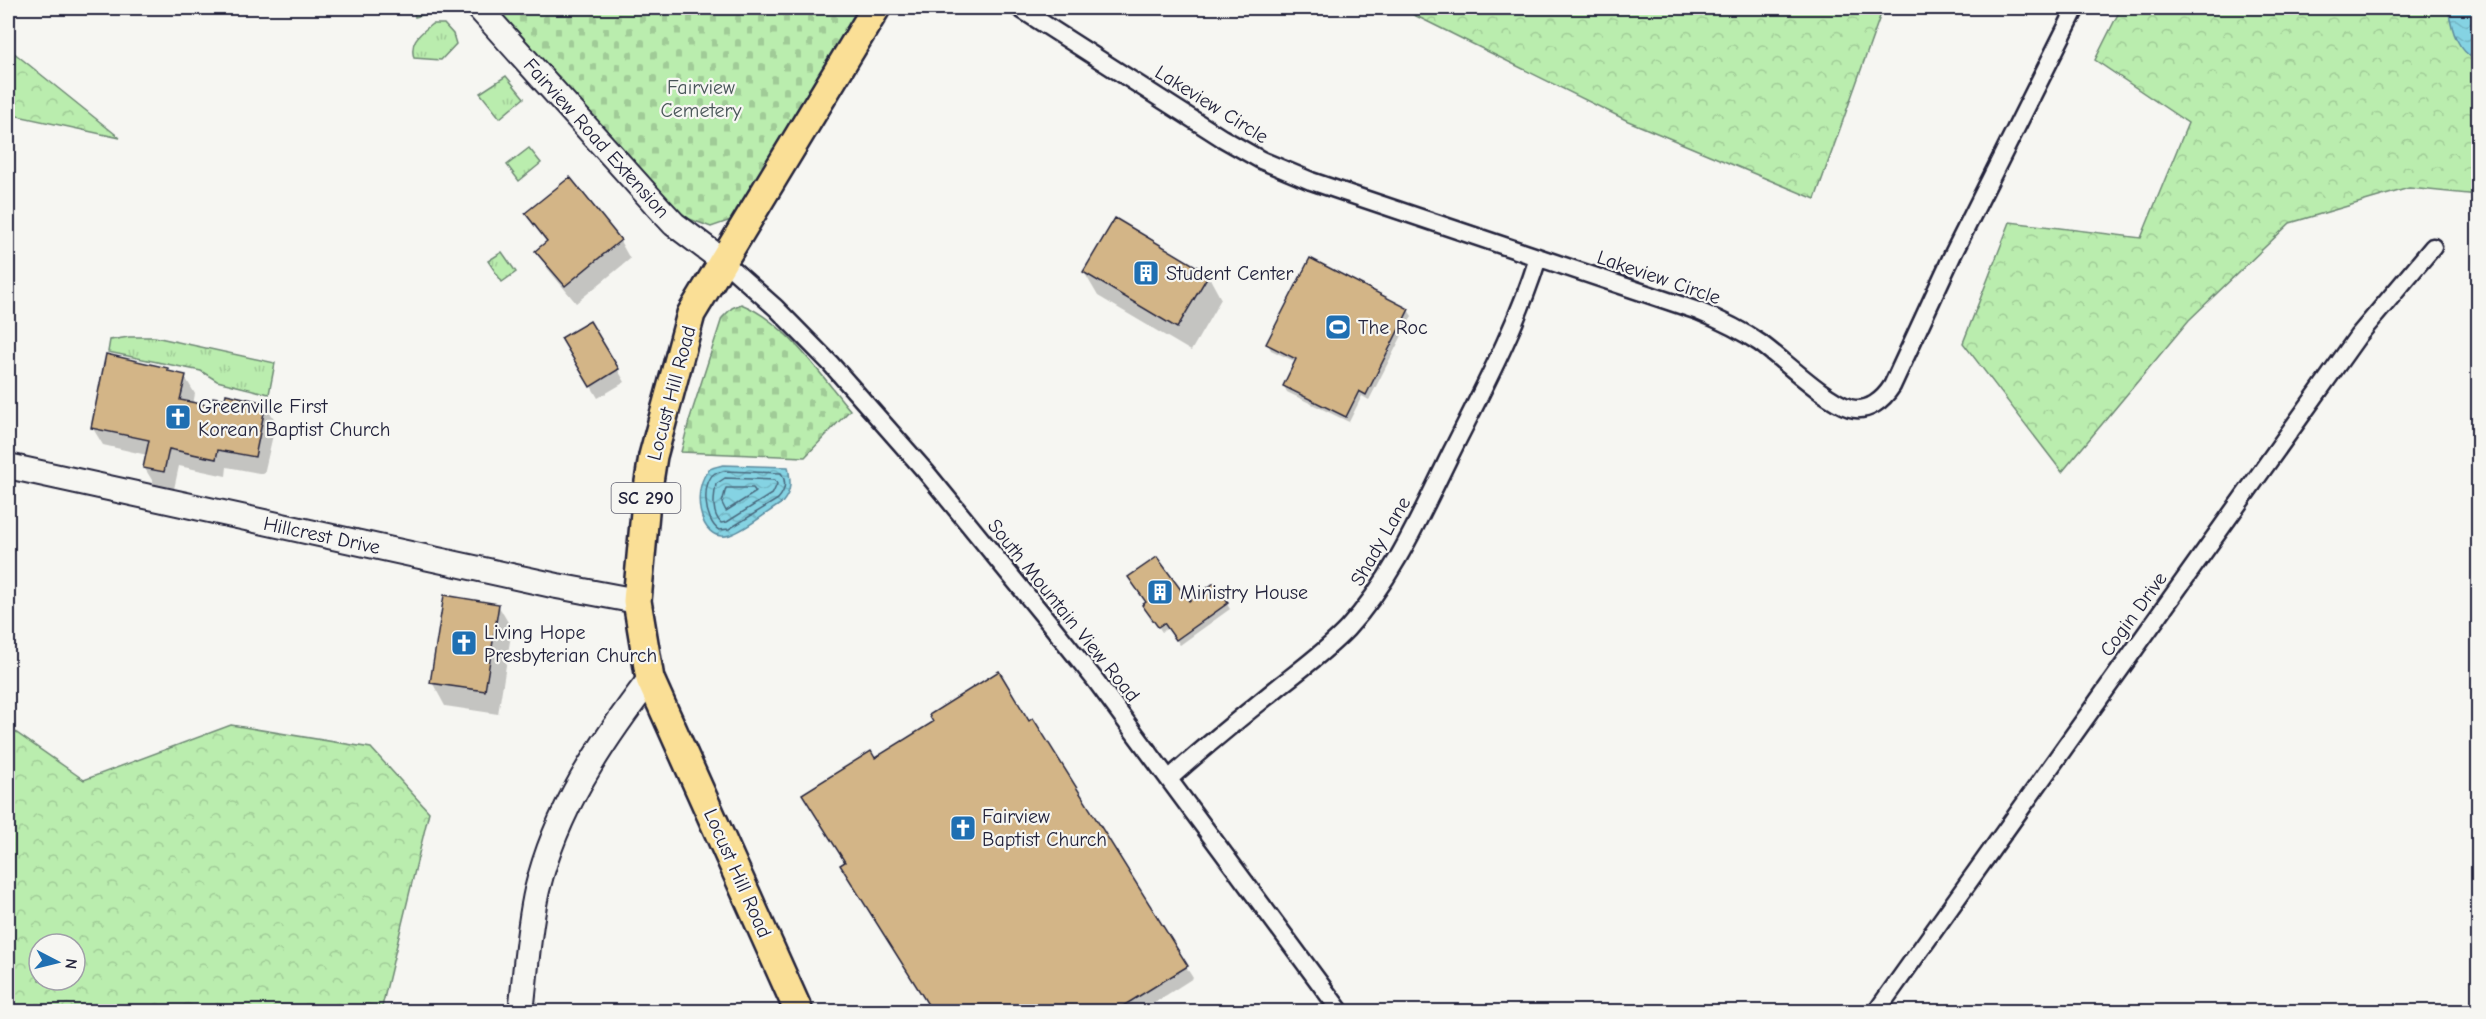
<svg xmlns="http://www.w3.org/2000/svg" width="2486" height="1019" viewBox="0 0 2486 1019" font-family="'Comic Neue',sans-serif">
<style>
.forest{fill:url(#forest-crowns);stroke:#6e8874;stroke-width:1.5;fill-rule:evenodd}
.cemetery{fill:url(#cemetery-stones);stroke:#6e8874;stroke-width:1.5}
.park{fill:url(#park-tufts);stroke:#6e8874;stroke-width:1.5}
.water{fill:url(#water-waves);stroke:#5d8ca0;stroke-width:1.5}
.shadow{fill:#0003}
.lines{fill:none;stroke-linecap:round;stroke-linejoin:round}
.shore{stroke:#4a697e;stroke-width:1.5}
.building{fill:#d3b587;stroke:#22223b;stroke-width:1.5}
.street-casing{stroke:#22223b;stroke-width:21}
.secondary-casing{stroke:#22223b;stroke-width:28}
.primary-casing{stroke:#22223b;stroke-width:32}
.street{stroke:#f6f6f2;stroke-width:16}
.secondary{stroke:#f6f6f2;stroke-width:24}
.primary{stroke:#fadf96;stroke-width:27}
.labels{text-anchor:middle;stroke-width:4.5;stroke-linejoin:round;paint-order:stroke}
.shield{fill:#f6f6f2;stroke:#626272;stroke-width:1.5}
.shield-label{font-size:18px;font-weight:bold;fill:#22223b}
.park-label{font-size:20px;fill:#485558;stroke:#f6f6f2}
.street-label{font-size:20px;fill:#22223b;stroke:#f6f6f2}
.poi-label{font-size:20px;fill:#22223b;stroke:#f6f6f2;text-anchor:start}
</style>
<defs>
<pattern id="forest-crowns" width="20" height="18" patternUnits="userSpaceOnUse" patternTransform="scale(1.5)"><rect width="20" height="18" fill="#baedae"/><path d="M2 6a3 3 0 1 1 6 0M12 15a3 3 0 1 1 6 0" fill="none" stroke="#a0cb97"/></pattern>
<pattern id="cemetery-stones" width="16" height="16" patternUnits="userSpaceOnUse" patternTransform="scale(1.5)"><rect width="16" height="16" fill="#baedae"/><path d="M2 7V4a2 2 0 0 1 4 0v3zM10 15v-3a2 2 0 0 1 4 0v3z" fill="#a0cb97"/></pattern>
<pattern id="park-tufts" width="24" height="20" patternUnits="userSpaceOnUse" patternTransform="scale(1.5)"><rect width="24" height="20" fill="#baedae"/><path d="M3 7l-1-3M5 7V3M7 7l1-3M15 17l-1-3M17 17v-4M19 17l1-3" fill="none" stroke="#a0cb97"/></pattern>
<pattern id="water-waves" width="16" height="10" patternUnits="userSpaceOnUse" patternTransform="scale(1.5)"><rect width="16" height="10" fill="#85d3e3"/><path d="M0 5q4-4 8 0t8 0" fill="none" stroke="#73b5c4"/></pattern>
</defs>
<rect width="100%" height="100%" fill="#f6f6f2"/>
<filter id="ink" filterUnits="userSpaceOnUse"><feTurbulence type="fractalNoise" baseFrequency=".0167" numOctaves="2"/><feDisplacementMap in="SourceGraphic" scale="12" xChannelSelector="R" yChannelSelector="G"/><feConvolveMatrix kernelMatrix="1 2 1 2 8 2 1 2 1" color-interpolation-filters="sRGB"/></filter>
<g filter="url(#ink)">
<!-- forest -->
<path class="forest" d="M1400,8H1883L1815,199L1628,121Z
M2121,8H2478V195L2409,188L2290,223L2189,320L2062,472L1963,343L2010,222L2141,238L2188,123L2095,60Z
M8,48L120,138L8,114Z
M231,725L371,748L429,812L381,1011H8V727L84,780ZM39,944H75V980H39Z"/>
<!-- cemetery -->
<path class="cemetery" d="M496,8H862L734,219L711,227L684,217Z
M741,304C786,322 819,373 850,410L805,457L681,452L689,421L722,318L732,308Z"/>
<!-- park -->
<path class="park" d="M413,8H441L442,10L415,17Z
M432,24H444L453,34L456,44L441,60L414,58C409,41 420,34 432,24Z
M506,76L524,98L500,118L480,93Z
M529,148L541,163L519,181L507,165Z
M502,252L516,272L502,282L488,261Z
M129,337H155L275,363L269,394L217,381L201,371L108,352L110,340Z"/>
<!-- water -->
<path class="water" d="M2448,8H2478V62C2456,49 2452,31 2448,8Z
M723,465L788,467C791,482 792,491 782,503C767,512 746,530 730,535C697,545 691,485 710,469C713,467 719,466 723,465Z"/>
<!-- shadow -->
<path class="shadow" d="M569,179L620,241L630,259L576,303L548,269L537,251L547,243L527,213Z
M1084,272L1208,275L1221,299L1191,351L1098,296Z
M1408,310L1412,316L1369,400L1362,396L1349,422L1287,392L1284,386L1296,362L1271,350L1268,344Z
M590,323L625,382L598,398L563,339Z
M167,369L169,372L185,377L195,394L193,404L213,408L265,404L276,422L264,474L227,467L226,476L179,466L174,489L155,485L144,467L147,455L103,445L92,427Z
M1188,603L1227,604L1230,609L1180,645L1168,628L1162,632L1147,610Z
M498,605L512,629L498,714L445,706L432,682Z
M875,760L1186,967L1193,978L1140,1012H933L849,877Z"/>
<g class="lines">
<!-- shore -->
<path class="shore" d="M725,471L781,473C787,482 785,491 778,499L729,529L719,530C705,522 700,483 715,473C716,473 724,471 725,471Z
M725,478L775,480L777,484L773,493L727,522L721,523C711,513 714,497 716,484Z
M726,488H753L756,492L726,511L722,503Z"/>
</g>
<!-- building -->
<path class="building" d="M570,177L621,240L565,286L535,251L547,241L525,213Z
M1115,218L1209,274L1177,328L1083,272Z
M1310,258L1409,309L1366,395L1359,391L1346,417L1283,386L1296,359L1266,344Z
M590,321L619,369L590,387L561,338Z
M106,354L168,368V371L186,375L180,400L212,406L213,397L225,399L226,394L266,403L255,457L218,450L216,459L169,449L164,472L143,468L149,440L91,428Z
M1157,557L1189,601L1214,583L1228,603L1176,640L1164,623L1158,627L1142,605L1146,602L1128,577Z
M444,595L499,604L485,691L430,683Z
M999,671L1029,721L1033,718L1188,966L1115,1011H932L840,865L845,862L802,794L871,751L875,758L933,722L929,715Z"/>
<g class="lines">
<defs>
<path id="street" d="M1019,8L1222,138L1261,160L1311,181L1698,311C1720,320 1741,330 1760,343C1784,360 1824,400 1850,408C1868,413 1883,400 1892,386L1953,254L2076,8
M722,260L776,308L830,363L926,472L1047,620L1096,681L1341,1012
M1169,779C1205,746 1243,716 1281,685C1304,667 1327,650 1347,629C1393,579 1421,514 1451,453C1483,389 1517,326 1538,258
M1876,1012L2358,336L2433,247"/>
<path id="secondary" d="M479,8L660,209L674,224L722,260
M8,466L557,586L637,601
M521,1012C526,971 528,929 537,890C556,810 601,743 650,679"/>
<path id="primary" d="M799,1012L650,679L637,601L646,501L653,456L691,314L876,8"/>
</defs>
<!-- street casing -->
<use href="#street" class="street-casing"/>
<!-- secondary casing -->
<use href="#secondary" class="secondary-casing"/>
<!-- primary casing -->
<use href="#primary" class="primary-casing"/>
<!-- street -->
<use href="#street" class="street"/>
<!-- secondary -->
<use href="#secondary" class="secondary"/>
<!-- primary -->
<use href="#primary" class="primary"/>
</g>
</g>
<!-- icons -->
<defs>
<symbol id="building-square" viewBox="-11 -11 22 22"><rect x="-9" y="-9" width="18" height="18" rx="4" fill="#1f6fb2" stroke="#f6f6f2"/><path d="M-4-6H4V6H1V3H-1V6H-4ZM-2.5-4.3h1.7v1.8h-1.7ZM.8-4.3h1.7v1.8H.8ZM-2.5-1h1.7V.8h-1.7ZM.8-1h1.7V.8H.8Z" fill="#fff"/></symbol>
<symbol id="stadium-square" viewBox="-11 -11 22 22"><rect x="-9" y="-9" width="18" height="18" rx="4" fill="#1f6fb2" stroke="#f6f6f2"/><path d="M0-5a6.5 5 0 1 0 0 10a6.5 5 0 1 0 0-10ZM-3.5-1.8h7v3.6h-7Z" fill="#fff"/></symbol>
<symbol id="church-square" viewBox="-11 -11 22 22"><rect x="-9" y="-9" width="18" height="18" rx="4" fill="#1f6fb2" stroke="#f6f6f2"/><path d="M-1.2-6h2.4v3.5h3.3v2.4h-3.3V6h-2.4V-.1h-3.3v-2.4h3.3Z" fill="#fff"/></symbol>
</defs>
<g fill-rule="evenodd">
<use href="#building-square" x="1131" y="258" width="30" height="30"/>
<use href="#stadium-square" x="1323" y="312" width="30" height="30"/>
<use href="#church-square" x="163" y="402" width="30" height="30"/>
<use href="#building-square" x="1145" y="577" width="30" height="30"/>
<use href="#church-square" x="449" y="628" width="30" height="30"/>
<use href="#church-square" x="948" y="813" width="30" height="30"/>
</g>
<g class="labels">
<!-- shield labels -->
<rect class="shield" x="611.5" y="483" width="69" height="30" rx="4.5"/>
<g class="shield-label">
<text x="646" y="504">SC 290</text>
</g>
<!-- park labels -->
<g class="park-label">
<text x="701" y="94">Fairview<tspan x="701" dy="23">Cemetery</tspan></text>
</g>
<!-- street labels -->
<g class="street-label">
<text transform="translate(1212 104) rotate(32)" y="7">Lakeview Circle</text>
<text transform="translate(597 138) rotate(48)" y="7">Fairview Road Extension</text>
<text transform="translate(1659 277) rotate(19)" y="7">Lakeview Circle</text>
<text transform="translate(671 393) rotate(-75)" y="7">Locust Hill Road</text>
<text transform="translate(322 535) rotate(12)" y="7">Hillcrest Drive</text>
<text transform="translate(1380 541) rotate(-60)" y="7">Shady Lane</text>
<text transform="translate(1064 610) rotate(51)" y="7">South Mountain View Road</text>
<text transform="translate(2133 614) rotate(-54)" y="7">Cogin Drive</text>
<text transform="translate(738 873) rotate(66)" y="7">Locust Hill Road</text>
</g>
<!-- poi labels -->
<g class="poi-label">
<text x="1166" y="280">Student Center</text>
<text x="1358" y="334">The Roc</text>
<text x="198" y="413">Greenville First<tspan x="198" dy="23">Korean Baptist Church</tspan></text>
<text x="1180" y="599">Ministry House</text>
<text x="484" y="639">Living Hope<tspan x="484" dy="23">Presbyterian Church</tspan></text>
<text x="982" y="823">Fairview<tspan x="982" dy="23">Baptist Church</tspan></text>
</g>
</g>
<!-- margin -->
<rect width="2486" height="1019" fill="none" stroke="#f6f6f2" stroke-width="30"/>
<rect x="15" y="15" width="2456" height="989" fill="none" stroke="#22223b" stroke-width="2" filter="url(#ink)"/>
<!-- north arrow -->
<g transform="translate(57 962) rotate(97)"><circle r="28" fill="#f6f6f2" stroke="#a1a1a9" stroke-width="1.5"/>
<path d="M0-4.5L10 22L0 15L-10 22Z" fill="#1f6fb2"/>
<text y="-9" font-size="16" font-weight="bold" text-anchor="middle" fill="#22223b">N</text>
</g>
</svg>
